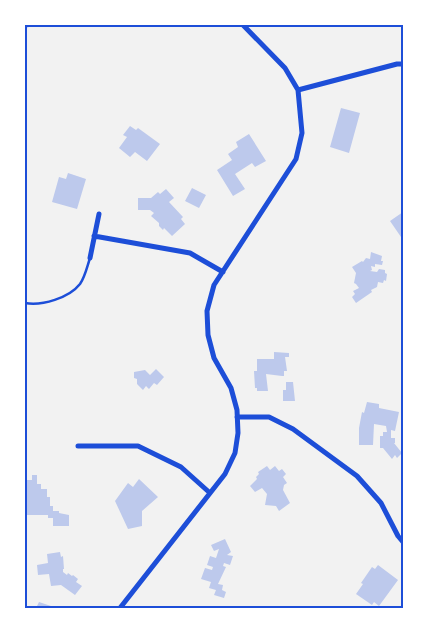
<svg xmlns="http://www.w3.org/2000/svg" width="428" height="633" viewBox="0 0 428 633" font-family="Poppins,sans-serif">
<style>
.lines{fill:none;stroke-linecap:round;stroke-linejoin:round}
.stream{stroke:#bfd3fe;stroke-width:3}
.building{fill:#bdc9ec}
.service{stroke:#1d4ed8;stroke-width:2.5}
.minor{stroke:#1d4ed8;stroke-width:5}
.neatline{fill:none;stroke:#1d4ed8;stroke-width:2}
</style>
<rect width="100%" height="100%" fill="#f2f2f2"/>
<g class="lines">
<!-- stream -->
<path class="stream" d="M25,28L29,25"/>
</g>
<!-- building -->
<path class="building" d="M341,108L360,113L349,153L330,147Z
M130,126L136,130L138,128L160,144L147,161L135,152L130,157L119,148L127,137L123,135Z
M249,134L266,161L255,167L252,163L235,174L245,189L233,196L217,170L232,160L228,154L238,147L236,142Z
M68,173L86,179L77,209L52,202L59,177L66,179Z
M192,188L206,195L199,208L185,201Z
M166,189L174,198L169,202L183,217L181,219L185,224L172,236L164,228L163,230L159,226V223L151,216L154,213L150,210H138V198H151L158,192L160,194Z
M403,212V235L401,237L390,221Z
M371,252L382,256L381,261H383L382,265L375,264V267L371,266L372,270L370,271L377,272L379,269L385,270V273L387,274L386,281L384,280L383,283L378,282L377,287L371,290L372,292L356,303L352,297L355,294L353,291L359,288L356,284L354,283L356,273L352,267L362,261L363,262L366,258L370,259Z
M274,352L289,353V357H285L287,371H284V376H282L266,374L268,391H257V388H255L254,371H257V359H274Z
M156,369L164,377L157,385L154,383L149,389L146,386L143,390L137,384V379L134,378V372L145,370L150,375Z
M286,382H293L295,401H283V390H286Z
M367,402L379,404V408L399,412L395,431L391,430V438H395V443H394L402,453L397,458L395,455L392,459L383,448H380V436H383V432H387L386,426L374,424L373,445H359V428L362,412L364,413Z
M267,466L270,470L275,466L279,471L282,469L286,474L283,477L287,483L284,485L283,490L290,503L279,511L276,506L265,505L267,494L262,488L255,492L250,486L257,479L256,477L259,474L258,472Z
M32,475H37V484H41V489H47V497H50V506H53V511H59V513L69,515V526H53V518H48V515H25V484L26,480H32Z
M139,479L158,497L142,511V526L128,529L115,501L128,483L133,487Z
M225,539L231,552L227,555L233,556L230,565L224,563L223,566L226,567L218,584L223,585L222,590L226,592L224,598L214,595L216,590L209,588L211,582L201,579L205,568L212,570L213,567L207,565L210,556L216,558L219,549L214,551L211,545Z
M60,552L61,557L63,556L64,569H63V572L67,575L68,573L72,576L73,575L78,579L76,582L82,586L75,595L61,585L51,586L49,574L38,575L37,565L48,563L47,554Z
M378,565L398,580L379,606L374,602L372,605L356,594L363,584L361,583L372,567L375,569Z
M39,602L51,606L50,608H36Z"/>
<g class="lines">
<!-- service -->
<path class="service" d="M25,303C42,306 69,298 80,284C85,277 87,267 90,258"/>
<!-- minor -->
<path class="minor" d="M298,90L397,64H403
M94,236L190,253L223,272
M90,258L99,214
M237,417H269L293,429L357,476L381,503L398,536L403,542
M78,446H138L181,467L210,493
M120,608L225,474L235,453L238,433L237,410L231,388L214,358L208,335L207,311L214,285L296,159L302,133L298,90L285,68L243,25"/>
</g>
<!-- border -->
<rect width="428" height="633" fill="none" stroke="#ffffff" stroke-width="52"/>
<rect x="26" y="26" width="376" height="581" class="neatline"/>
</svg>
